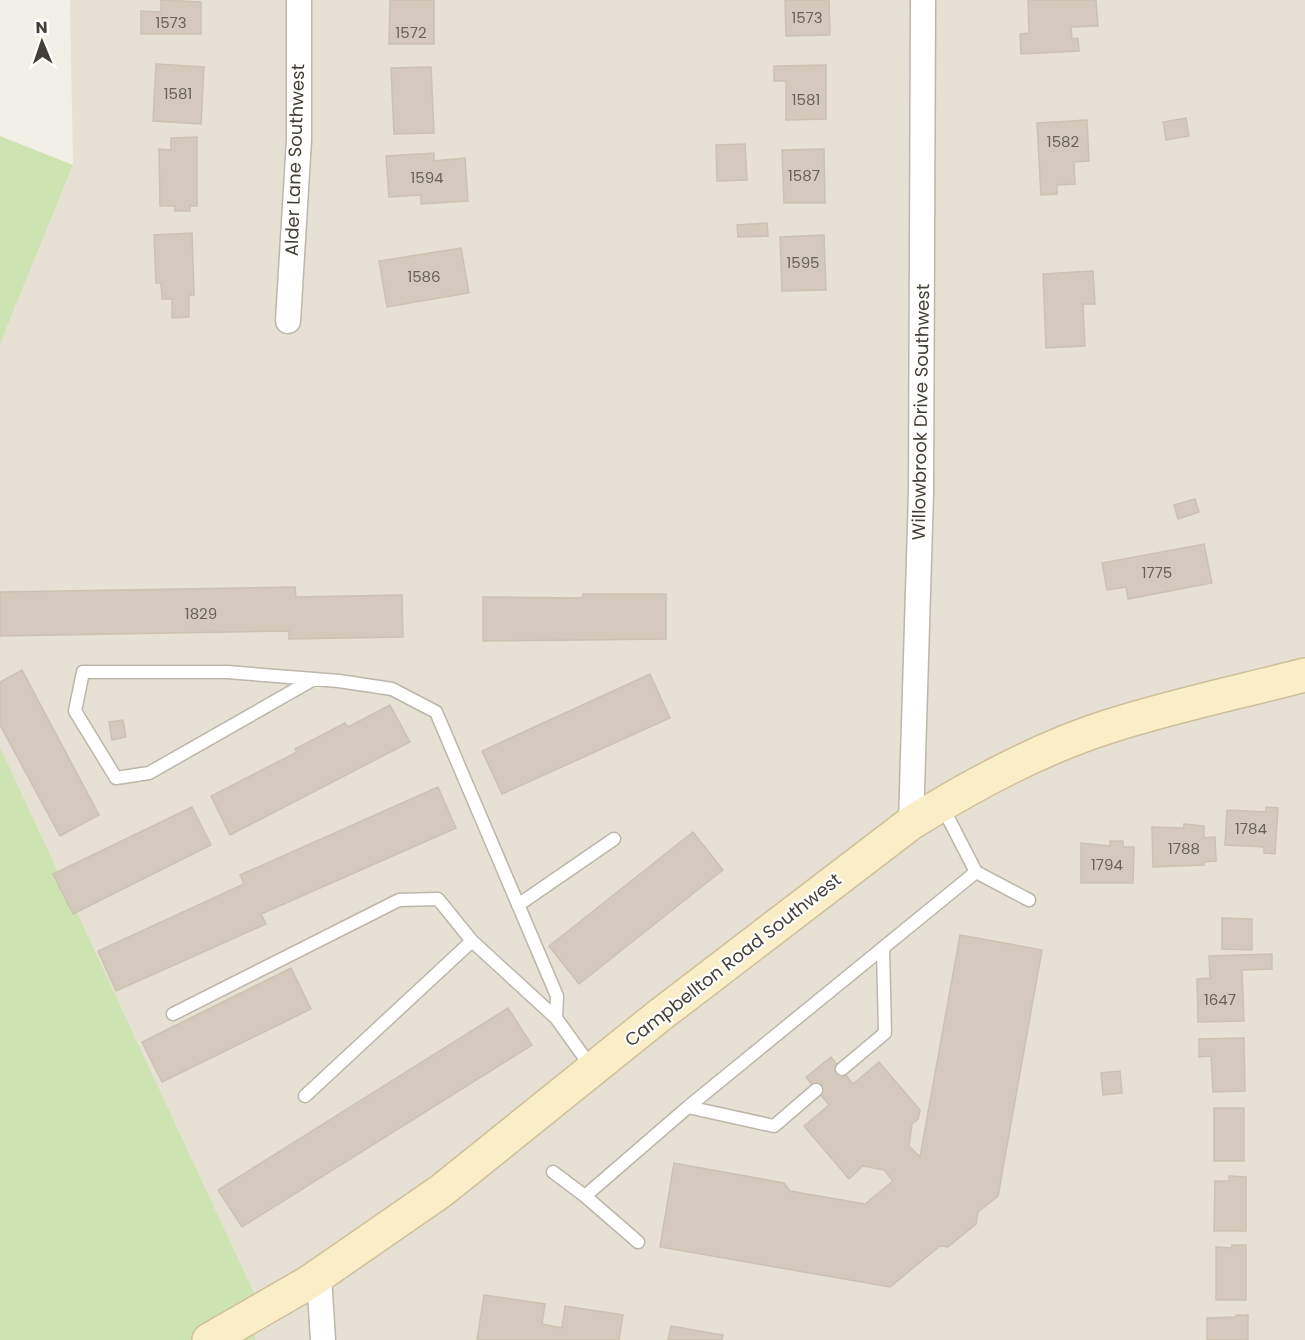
<svg xmlns="http://www.w3.org/2000/svg" width="1305" height="1340" viewBox="0 0 1305 1340" font-family="Poppins,sans-serif">
<style>
.residential{fill:#e6e0d5}
.green{fill:#cee3b2}
.building{fill:#d3cabd;stroke:#cdc2b1;stroke-width:1.5}
.lines{fill:none;stroke-linecap:round;stroke-linejoin:round}
.lane-casing{stroke:#bdb6aa;stroke-width:15}
.street-casing{stroke:#bdb6aa;stroke-width:27}
.secondary-casing{stroke:#cfc099;stroke-width:36}
.lane{stroke:#fff;stroke-width:12}
.street{stroke:#fff;stroke-width:24}
.secondary{stroke:#faeec8;stroke-width:33}
.labels{text-anchor:middle;stroke-width:4.5;stroke-linejoin:round;paint-order:stroke}
.number-label{font-size:15px;fill:#686258}
.street-label{font-size:18px;fill:#443f36;stroke:#fff}
</style>
<rect width="100%" height="100%" fill="#f2efe7"/>
<!-- residential -->
<path class="residential" d="M70,0H1305V1340H255L257,1299L0,747V344L73,165Z"/>
<!-- green -->
<path class="green" d="M0,136L73,165L0,344Z
M0,747L257,1299L255,1340H0Z"/>
<!-- building -->
<path class="building" d="M161,0L201,2V34H141V11L161,12Z
M390,0H434V44H389Z
M785,0H829L830,35L786,36Z
M1028,0H1096L1098,26L1071,27L1072,39L1078,38L1079,51L1021,54L1020,34L1029,33Z
M156,64L204,67L201,124L153,121Z
M826,65V119L786,120V81H774V66Z
M431,67L434,133L394,134L391,68Z
M1186,118L1189,136L1166,140L1163,122Z
M1087,120L1089,161L1074,162L1075,184L1057,185V194L1041,195L1037,123Z
M197,137V206H190V211H175V206H160L159,149L171,150V138Z
M745,144L747,180L717,181L716,145Z
M824,149L825,203H784L782,150Z
M434,153V161L465,158L468,201L421,204V195L389,197L386,156Z
M767,223L768,236L738,237L737,225Z
M192,233L194,295H189V317L172,318V299H162L161,283H156L154,235Z
M824,235L826,290L782,291L780,237Z
M461,248L469,293L387,307L379,261Z
M1093,271L1095,304H1083L1085,346L1046,348L1043,274Z
M1195,499L1199,512L1178,519L1174,505Z
M1204,544L1212,583L1128,599L1126,587L1107,590L1102,563Z
M295,587L296,597L402,595L403,637L289,639V631L0,636V592Z
M583,594H666V639L483,641V597L582,598Z
M22,670L99,815L60,836L0,725V682Z
M650,674L670,718L502,794L482,751Z
M390,705L410,742L230,835L211,796L297,752L295,749L345,723L348,727Z
M123,720L126,737L112,740L109,722Z
M438,787L456,828L261,914L266,924L116,991L98,951L244,884L240,875Z
M192,807L211,845L73,914L53,874Z
M1266,807L1278,808L1275,854L1264,853V847L1225,845L1227,810L1266,812Z
M1184,824L1204,826V838L1215,837L1216,861L1204,862V865L1153,867L1152,827L1184,828Z
M693,832L723,870L579,984L549,946Z
M1110,841H1123V847H1134L1133,883H1081V843L1110,846Z
M1222,918L1252,919V950L1222,949Z
M960,935L1042,950L998,1196L978,1212L976,1224L948,1247L940,1246L890,1287L660,1247L674,1163L784,1183L790,1191L865,1204L893,1181L884,1170L863,1166L849,1179L804,1126L829,1105L806,1077L831,1057L853,1084L879,1062L920,1110L918,1119L912,1124L909,1146L920,1157Z
M1272,954V969L1242,970L1244,1021L1198,1022L1197,979L1210,978L1209,956Z
M291,968L311,1009L162,1082L142,1042Z
M508,1008L532,1045L242,1227L218,1190Z
M1244,1038L1245,1091L1213,1092L1211,1056L1199,1057V1039Z
M1120,1071L1122,1093L1103,1095L1101,1073Z
M1214,1108H1244V1161H1214Z
M1229,1176L1246,1177V1231H1214L1215,1181H1229Z
M1232,1245H1246V1300H1216V1247L1232,1248Z
M484,1295L545,1304L542,1324L562,1328L565,1306L623,1315L619,1340H477Z
M1236,1315H1248V1340H1207V1318L1236,1317Z
M671,1326L723,1335L722,1340H668Z"/>
<g class="lines">
<defs>
<path id="lane" d="M314,679L149,773L116,778L75,711L83,672H227L339,681L392,689L436,712L557,996L556,1018
M976,872L1029,900
M518,905L614,839
M173,1014L399,900L438,899L472,941L556,1018L592,1068
M842,1069L885,1033L883,949
M305,1096L472,941
M688,1107L774,1126L816,1090
M553,1172L585,1196
M638,1242L585,1196L688,1107L976,872L942,806"/>
<path id="street" d="M288,321L299,140V0
M911,823L921,493L923,0
M319,1276L323,1340"/>
<path id="secondary" d="M209,1340L308,1283L441,1191L660,1015L911,823C972,785 1038,749 1107,727C1171,706 1239,692 1305,675"/>
</defs>
<!-- lane casing -->
<use href="#lane" class="lane-casing"/>
<!-- street casing -->
<use href="#street" class="street-casing"/>
<!-- secondary casing -->
<use href="#secondary" class="secondary-casing"/>
<!-- lane -->
<use href="#lane" class="lane"/>
<!-- street -->
<use href="#street" class="street"/>
<!-- secondary -->
<use href="#secondary" class="secondary"/>
</g>
<g class="labels">
<!-- number labels -->
<g class="number-label">
<text x="807" y="23">1573</text>
<text x="171" y="28">1573</text>
<text x="411" y="38">1572</text>
<text x="178" y="99">1581</text>
<text x="806" y="105">1581</text>
<text x="1063" y="147">1582</text>
<text x="804" y="181">1587</text>
<text x="427" y="183">1594</text>
<text x="803" y="268">1595</text>
<text x="424" y="282">1586</text>
<text x="1157" y="578">1775</text>
<text x="201" y="619">1829</text>
<text x="1251" y="834">1784</text>
<text x="1184" y="854">1788</text>
<text x="1107" y="870">1794</text>
<text x="1220" y="1005">1647</text>
</g>
<!-- street labels -->
<g class="street-label">
<text transform="translate(295 160) rotate(-88)" y="6">Alder Lane Southwest</text>
<text transform="translate(921 412) rotate(-89)" y="6">Willowbrook Drive Southwest</text>
<text transform="translate(733 960) rotate(-38)" y="6">Campbellton Road Southwest</text>
</g>
</g>
<!-- north arrow -->
<g transform="translate(42 42) rotate(358)" stroke="#ffffff" stroke-width="4.5" paint-order="stroke">
<path d="M0-4.5L10 22L0 15L-10 22Z" fill="#443f36"/>
<text y="-9" font-size="16" font-weight="bold" text-anchor="middle" fill="#443f36">N</text>
</g>
</svg>
